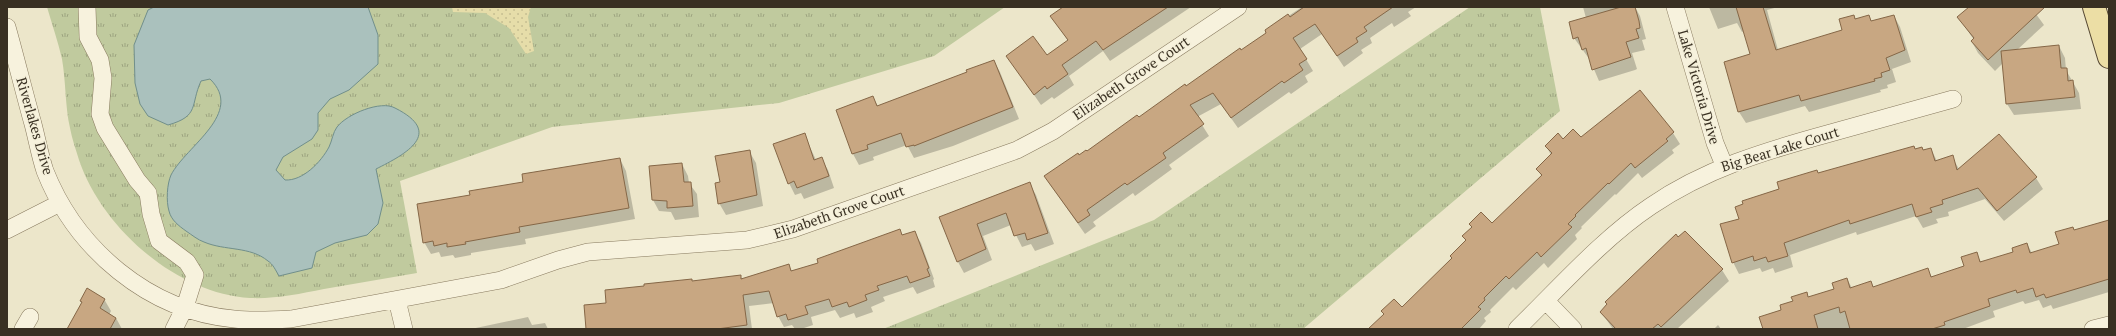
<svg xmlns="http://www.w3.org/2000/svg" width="2116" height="336" viewBox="0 0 2116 336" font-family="'PT Serif',serif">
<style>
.grass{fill:url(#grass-tufts)}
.sand{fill:url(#sand-dots)}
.water{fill:#aac1bd;stroke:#718f8b}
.shadow{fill:#0003}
.building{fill:#c8a782;stroke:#856747}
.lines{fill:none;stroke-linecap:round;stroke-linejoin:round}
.minor-casing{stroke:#887a5f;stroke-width:18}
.major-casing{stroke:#564733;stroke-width:24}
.minor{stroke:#f7f2dd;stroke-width:17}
.major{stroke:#ecdea5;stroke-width:22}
.labels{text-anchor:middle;stroke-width:3;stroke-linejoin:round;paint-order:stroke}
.street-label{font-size:14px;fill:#393022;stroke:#f4efd9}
</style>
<defs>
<pattern id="grass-tufts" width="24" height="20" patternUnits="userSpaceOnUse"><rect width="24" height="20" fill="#c0ca9e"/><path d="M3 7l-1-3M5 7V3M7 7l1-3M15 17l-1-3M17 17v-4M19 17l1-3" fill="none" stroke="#9da480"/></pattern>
<pattern id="sand-dots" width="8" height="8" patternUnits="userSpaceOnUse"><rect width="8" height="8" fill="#e6dda9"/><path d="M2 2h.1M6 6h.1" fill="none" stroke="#c6be91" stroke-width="1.8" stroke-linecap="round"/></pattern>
</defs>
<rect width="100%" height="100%" fill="#ece6ca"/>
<!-- grass -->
<path class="grass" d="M47,7H1005L934,56L779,103L552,127L400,181L417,273C386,278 355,284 324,289C299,294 275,299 250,298C177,294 102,228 79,160C76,150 72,139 70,128C65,106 66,82 62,59C58,42 52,24 47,7Z
M1470,7H1540L1560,111L1303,329H883L1154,220Z"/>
<!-- sand -->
<path class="sand" d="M452,7H531L528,17L534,51L526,54L509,28L485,13L453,12Z"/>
<!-- water -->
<path class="water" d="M154,7H368L378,35V64L349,90L330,99L318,113V130L312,139L283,157L276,170L285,180C303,181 321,162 329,147C332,141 333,132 337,127C347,114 381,100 395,108C445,133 406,154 376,169L383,203L378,224L367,235L335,243L316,252L312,268L279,276C276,271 273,264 268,261C250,246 225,251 204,242C198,240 192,235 186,231C179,226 171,220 169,211C166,201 167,184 171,175C186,146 245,113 210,79L201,81C190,105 200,116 168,125L148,116L140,104L135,83L134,45L148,10Z"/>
<!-- shadow -->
<path class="shadow" d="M1065,7H1191L1110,61L1103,51L1069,76L1074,85L1054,99L1052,97L1041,105L1007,56L1047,57L1068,41L1052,16Z
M1302,7H1416L1408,12L1411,16L1394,27L1392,23L1370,38L1372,43L1361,50L1363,53L1344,67L1322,34L1300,49L1313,71L1305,76L1308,82L1291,94L1289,92L1238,128L1221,104L1197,117L1209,136L1169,165L1172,169L1135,196L1133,193L1093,222L1096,226L1085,234L1045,177L1087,153L1241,51L1268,33L1266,31Z
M1583,7H1635L1640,16L1646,39L1642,40L1645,50L1632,53L1637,69L1635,70L1599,81L1590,60L1574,38L1586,18Z
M1709,7H1778L1767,10L1778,50L1843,31L1854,16L1856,20L1869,16L1872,22L1894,16L1900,27L1911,62L1892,69L1896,82L1887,85L1888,88L1880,90L1881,92L1809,112L1805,106L1746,123L1739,112L1725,63L1752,55L1744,31L1742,32L1737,23L1718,29Z
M1970,7H2031L2044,25L2017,50L2059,46L2065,58L2066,70L2079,93L2081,109L2014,115L2007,104L2003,63L1995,71L1978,53L1972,42L1974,40L1959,18Z
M994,61L1000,72L1019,119L953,146L914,158L907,145L873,157L874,160L859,165L853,154L837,111L873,98L878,106L968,73Z
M1640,91L1673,133L1680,144L1672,150L1674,153L1642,178L1638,173L1616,195L1615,194L1581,227L1582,228L1575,235L1577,239L1548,268L1544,263L1516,290L1513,287L1490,310L1491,312L1484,318L1486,321L1479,329H1376L1402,308L1453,259L1466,241L1464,236L1472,228L1470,224L1492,225L1542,177L1537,169L1551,155L1546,146L1563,141L1581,138Z
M804,134L816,160L821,158L828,170L834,188L804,199L801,193L795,195L789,183Z
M1999,136L2036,178L2043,189L2004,221L1985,199L1948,212L1949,216L1936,219L1938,223L1923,228L1916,216L1857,235L1856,232L1790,255L1793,267L1775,273L1773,268L1762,272L1760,268L1739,274L1733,262L1740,219L1780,190L1818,174L1915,150L1923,151L1931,149L1937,161L1952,157L1959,169Z
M749,151L756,163L763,206L726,215L719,203L721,183Z
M620,159L626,171L635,219L525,239L526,244L471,253V255L455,258L453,255L441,257L439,252L431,254L424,242L471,196Z
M682,164L688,176L689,183L697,194L699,217L675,220L671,212L659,211L653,200Z
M1029,183L1036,195L1054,244L1035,251L1031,244L1022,247L1011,225L983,236L992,260L964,273L958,262L941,218Z
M2109,225V292L2053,309L2051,305L2043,308L2039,300L2025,304L2023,301L1993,311L1995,317L1963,329H1764L1783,311L1806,293L1808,297L1835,289L1847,279L1852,288L1871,282L1874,288L1927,269L1932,277L1965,267L1976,253L1981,262L2014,252L2027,244L2032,253L2060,244L2074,231Z
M899,230L903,236L914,232L921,243L934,279L933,280L935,287L917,294L913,287L883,297L885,301L871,307L873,312L856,318L854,313L840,318L835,310L811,317L813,325L801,329H795L792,325L784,327L778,316L774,303L749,306L752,329H587L607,303L692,282L740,276L743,280L789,266L792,271L820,264Z
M1722,270L1729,281L1677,329H1613L1601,312Z
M104,299L111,311L109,315L116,318L122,329H70L82,304L81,301Z
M528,317L532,325L545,323L548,329H471Z
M1718,325L1721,329H1714Z"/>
<!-- building -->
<path class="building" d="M1063,7H1168L1103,50L1096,41L1062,65L1068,74L1047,89L1045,86L1034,95L1006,56L1033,36L1047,55L1068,40L1050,16Z
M1304,7H1393L1364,27L1367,31L1356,38L1358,42L1337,56L1315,24L1293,38L1307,59L1299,64L1303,70L1284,83L1282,81L1231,118L1213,93L1190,105L1204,124L1163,153L1166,158L1127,185L1125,183L1087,210L1090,215L1078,223L1044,176L1078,153L1079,155L1086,150L1087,151L1137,115L1139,117L1185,84L1186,86L1240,48L1241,50L1266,33L1265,30L1288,14L1290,17Z
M1621,7H1635L1639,21L1640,28L1636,29L1639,38L1626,42L1631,57L1592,70L1586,48L1582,50L1578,37L1573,39L1569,22Z
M1736,7H1763L1776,50L1842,30L1839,19L1854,15L1855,19L1869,15L1871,21L1894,15L1905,50L1886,58L1890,70L1881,73L1882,77L1874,79L1875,81L1801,101L1799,95L1738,112L1724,62L1750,54Z
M1969,7H2045L1988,60L1971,41L1974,38L1957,17Z
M2059,45L2061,68H2067L2068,81L2073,80L2075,97L2006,104L2001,51Z
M994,60L1013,107L914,146V145L906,147L901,133L867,145L868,149L852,154L836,110L873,96L877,106L967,72L966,70Z
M1640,90L1674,132L1666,139L1668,141L1635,168L1631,163L1609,184L1608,183L1575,215L1576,216L1568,224L1572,227L1541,257L1537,252L1509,279L1506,276L1484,298L1485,300L1478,307L1481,309L1461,329H1368L1384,314L1381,311L1394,299L1402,307L1452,258L1450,256L1466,240L1462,236L1472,227L1469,224L1481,212L1492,223L1542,175L1536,169L1552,153L1545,146L1558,133L1563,139L1573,129L1581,137Z
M805,133L814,160L822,157L829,176L797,188L794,181L788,184L773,144Z
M1999,134L2037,177L1997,211L1978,188L1942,200L1943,204L1930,208L1932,212L1916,217L1912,204L1850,224L1849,220L1784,243L1788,256L1768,262L1766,257L1754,261L1753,256L1732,263L1720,224L1739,219L1735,207L1743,204L1742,201L1779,189L1777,182L1817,170L1818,173L1914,146L1915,149L1922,147L1923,150L1931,148L1935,161L1953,155L1957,170Z
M750,150L757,195L718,204L715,183L720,182L715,156Z
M620,158L629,208L519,227L520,232L465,242L466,244L447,247V243L434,246L433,241L423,243L417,204L470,195L469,191L523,182L522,174Z
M682,163L684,182H691L693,206L667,208V201L652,200L649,166Z
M1030,182L1048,233L1027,240L1025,233L1014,236L1006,213L977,224L986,249L957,262L939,217Z
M2109,220V279L2046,298L2044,294L2036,297L2033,288L2017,293L2016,290L1988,299L1990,306L1944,322L1945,325L1932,329H1850L1845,311L1840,313L1839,307L1814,315L1818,329H1763L1759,317L1781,310L1780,305L1793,301L1791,297L1807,292L1808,297L1834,289L1832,283L1847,278L1850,288L1871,281L1873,287L1928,268L1931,277L1964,266L1961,257L1977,252L1980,262L2013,252L2012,248L2027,243L2030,253L2059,244L2055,232L2073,227L2074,230Z
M900,229L902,235L915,231L929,268L927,269L930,276L910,283L907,276L877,286L879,290L865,295L867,300L849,307L847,302L832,307L829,299L805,306L808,314L788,320L786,314L777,317L769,291L743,295L747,325L717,329H586L584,305L606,303L605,290L644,286V284L692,279V281L741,275V279L789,264L791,271L818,263L817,259Z
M1685,231L1723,269L1661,327L1658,324L1652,329H1616L1600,312L1607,304L1605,302L1676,234L1678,237Z
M87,288L105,299L100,308L116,318L110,329H67L82,302L80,301Z"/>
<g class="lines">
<defs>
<path id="minor" d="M87,7L88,37L100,60L103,78L100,114L105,128L137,180L148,193L151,214L159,241L187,262L195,275L185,307L174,329
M1675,7L1715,143L1724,165
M7,27C16,59 24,92 33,124C37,139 40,156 45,171C76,249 148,311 234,319C253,321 272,320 291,319L501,280L558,260L588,252L747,240L793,229L1017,150L1053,131L1238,7
M7,230L60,203
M397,300L404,329
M1546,301L1573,329
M23,329L30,317
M1517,329C1559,288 1603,238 1651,206C1705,169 1765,151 1827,134C1869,122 1911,111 1953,99
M2093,329L2109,325"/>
<path id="major" d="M2094,7L2109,57"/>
</defs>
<!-- minor casing -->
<use href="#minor" class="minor-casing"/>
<!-- major casing -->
<use href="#major" class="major-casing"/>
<!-- minor -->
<use href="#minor" class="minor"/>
<!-- major -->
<use href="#major" class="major"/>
</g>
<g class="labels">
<!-- street labels -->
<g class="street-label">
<text transform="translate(1131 78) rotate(-34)" y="5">Elizabeth Grove Court</text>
<text transform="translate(1699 87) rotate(74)" y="5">Lake Victoria Drive</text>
<text transform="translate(35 126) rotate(74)" y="5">Riverlakes Drive</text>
<text transform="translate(1780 149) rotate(-17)" y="5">Big Bear Lake Court</text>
<text transform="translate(839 212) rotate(-19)" y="5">Elizabeth Grove Court</text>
</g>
</g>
<!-- border -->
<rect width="2116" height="336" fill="none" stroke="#393022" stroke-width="16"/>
</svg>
